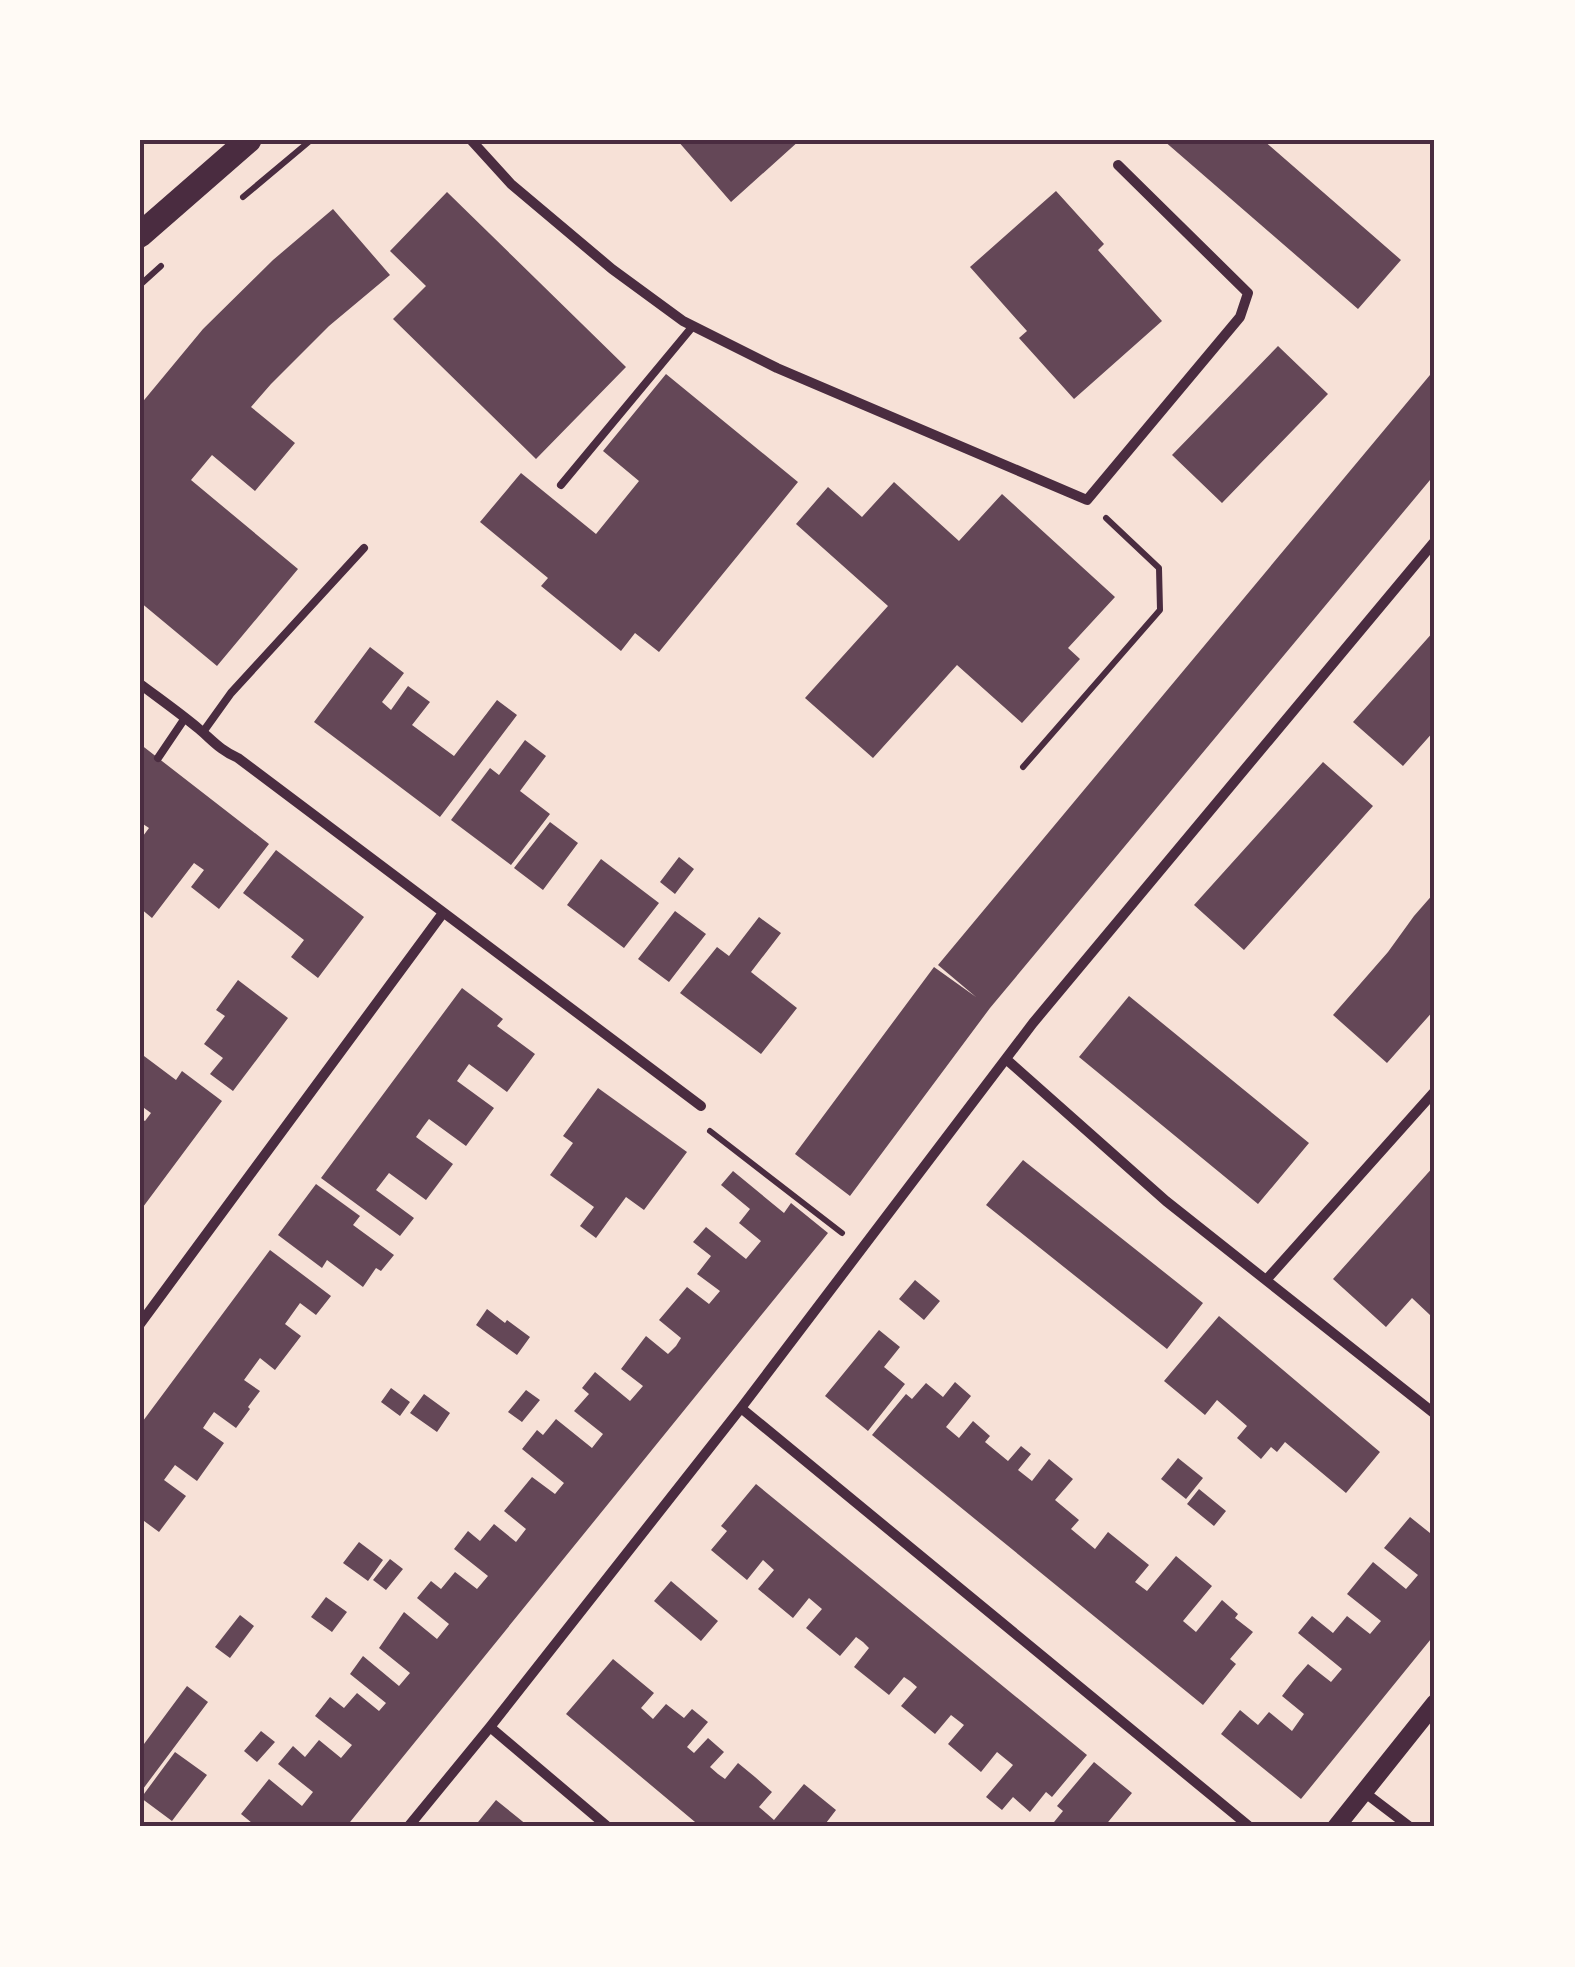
<svg xmlns="http://www.w3.org/2000/svg" width="1575" height="1967" viewBox="0 0 1575 1967" font-family="'PT Sans Narrow',sans-serif">
<style>
.building{fill:#644757}
.lines{fill:none;stroke-linecap:round;stroke-linejoin:round}
.path{stroke:#4a2c40;stroke-width:6}
.service{stroke:#4a2c40;stroke-width:8}
.minor{stroke:#4a2c40;stroke-width:10}
.tertiary{stroke:#4a2c40;stroke-width:18}
.primary{stroke:#4a2c40;stroke-width:25}
.neatline{fill:none;stroke:#4a2c40;stroke-width:4}
</style>
<rect width="100%" height="100%" fill="#f7e1d7"/>
<!-- building -->
<path class="building" d="M677,140H800L731,202Z
M1163,140H1263L1401,260L1358,309Z
M1056,191L1104,244L1098,250L1162,321L1074,399L1019,338L1027,331L970,267Z
M447,192L626,367L536,459L393,319L426,286L390,251Z
M333,209L390,275L329,326L271,384L251,407L295,443L255,491L212,455L191,480L298,569L217,666L140,602V405L203,329L273,260Z
M1278,346L1328,394L1222,503L1172,455Z
M1435,369V474L990,1008L850,1196L795,1154L934,967L976,997L938,965Z
M666,374L798,482L659,652L635,633L621,651L541,586L548,578L480,522L521,473L596,534L639,481L603,451Z
M894,482L959,541L1002,494L1115,597L1068,648L1080,659L1022,723L957,665L873,758L805,698L888,606L796,524L828,487L862,517Z
M1435,630V730L1403,766L1353,722Z
M370,647L404,673L382,702L391,710L408,686L430,702L412,725L454,756L497,700L517,715L440,817L314,722Z
M525,740L546,756L520,791L550,814L511,865L451,820L490,768L499,775Z
M140,744L269,844L219,909L191,887L204,870L194,863L152,918L140,908V840L149,828L140,822Z
M1323,762L1373,806L1244,950L1194,905Z
M550,822L578,843L543,890L514,868Z
M276,850L364,917L318,978L291,957L304,940L243,893Z
M679,857L694,869L675,894L660,882Z
M601,859L659,903L624,948L567,905Z
M1435,892V1009L1387,1063L1333,1015L1388,952L1414,916Z
M675,911L706,934L669,982L638,959Z
M759,917L781,933L751,972L797,1008L761,1054L680,993L717,947L729,956Z
M238,980L288,1018L233,1091L210,1074L223,1058L204,1044L225,1016L216,1010Z
M462,988L503,1019L497,1026L535,1054L507,1092L469,1064L457,1081L494,1108L466,1146L429,1119L423,1127L416,1137L453,1164L426,1200L389,1173L376,1190L414,1218L400,1236L321,1178Z
M1129,996L1309,1143L1258,1204L1079,1057Z
M144,1056L176,1080L182,1071L222,1101L140,1211V1118L145,1121L151,1113L140,1105V1062Z
M598,1088L687,1152L644,1210L626,1197L596,1238L580,1226L594,1207L550,1175L573,1143L563,1136Z
M1023,1160L1203,1303L1167,1349L986,1205Z
M1435,1165V1310L1430,1315L1412,1298L1386,1327L1333,1279Z
M733,1171L784,1213L791,1203L828,1233L346,1827H257L241,1814L269,1779L302,1806L313,1792L278,1764L293,1746L305,1757L319,1740L341,1758L352,1745L315,1716L330,1697L344,1708L357,1693L379,1711L386,1703L350,1674L363,1656L399,1686L410,1673L379,1648L404,1612L437,1639L449,1624L417,1598L431,1581L441,1589L455,1572L477,1589L488,1576L454,1549L468,1531L480,1541L494,1524L516,1542L526,1529L504,1511L532,1477L555,1494L564,1483L522,1449L537,1430L543,1435L556,1419L592,1448L603,1434L574,1411L589,1394L582,1388L595,1372L630,1401L643,1386L621,1369L646,1336L668,1354L676,1346L681,1338L659,1320L687,1287L709,1304L720,1291L697,1274L711,1256L693,1242L706,1227L746,1259L761,1241L739,1223L750,1209L721,1185Z
M316,1184L360,1216L353,1225L394,1255L381,1271L376,1268L363,1287L327,1260L322,1268L278,1235Z
M270,1250L331,1296L316,1315L300,1303L285,1324L301,1336L275,1370L260,1358L244,1380L260,1391L248,1407L250,1409L236,1428L214,1412L209,1419L203,1428L224,1443L197,1481L175,1465L164,1480L186,1496L159,1532L140,1518V1425Z
M915,1280L940,1301L924,1320L899,1299Z
M487,1309L505,1323L507,1320L530,1337L517,1355L476,1325Z
M1219,1316L1380,1452L1346,1493L1285,1442L1277,1452L1271,1447L1261,1459L1237,1438L1247,1426L1217,1400L1205,1415L1164,1381Z
M879,1330L900,1347L884,1367L905,1384L868,1431L825,1396Z
M955,1382L971,1396L946,1427L959,1438L973,1421L990,1436L985,1442L1008,1461L1021,1446L1031,1454L1018,1470L1032,1481L1049,1459L1073,1479L1055,1500L1079,1520L1071,1529L1095,1549L1108,1532L1149,1565L1135,1582L1147,1591L1176,1556L1212,1586L1183,1621L1196,1632L1222,1600L1238,1614L1235,1618L1253,1632L1230,1659L1236,1664L1203,1705L872,1435L906,1394L912,1399L926,1383L943,1397Z
M391,1388L410,1402L400,1416L381,1402Z
M526,1390L540,1400L522,1422L508,1412Z
M424,1394L450,1413L437,1432L410,1413Z
M1178,1458L1203,1478L1186,1499L1161,1479Z
M756,1484L1087,1755L1052,1797L1046,1792L1030,1812L1013,1797L1002,1810L986,1797L1013,1765L997,1752L981,1772L948,1744L964,1725L951,1715L935,1734L901,1706L917,1687L910,1681L904,1677L889,1695L854,1667L869,1648L863,1642L856,1637L840,1656L806,1628L822,1609L809,1598L793,1618L758,1589L774,1570L763,1560L747,1580L711,1550L727,1531L721,1526Z
M1199,1489L1226,1511L1214,1526L1187,1504Z
M1410,1517L1435,1537V1634L1301,1799L1221,1734L1240,1710L1258,1725L1269,1712L1292,1731L1304,1714L1282,1696L1295,1679L1308,1664L1331,1682L1342,1669L1298,1633L1312,1616L1333,1633L1347,1616L1370,1634L1381,1621L1347,1594L1373,1562L1406,1589L1418,1575L1384,1548Z
M359,1542L383,1560L368,1581L343,1563Z
M390,1559L403,1569L386,1590L373,1580Z
M671,1581L718,1621L701,1641L654,1601Z
M326,1597L347,1612L332,1632L311,1617Z
M240,1615L254,1626L230,1658L215,1647Z
M613,1659L654,1693L641,1708L653,1719L666,1704L684,1718L692,1709L708,1722L687,1747L694,1753L708,1738L724,1752L710,1767L718,1774L725,1779L738,1763L755,1777L772,1792L759,1807L774,1820L804,1784L836,1810L823,1827H701L566,1714Z
M187,1686L208,1702L140,1793V1741L144,1744Z
M261,1731L275,1742L257,1762L244,1751Z
M175,1752L207,1775L172,1821L141,1798Z
M1094,1762L1132,1793L1104,1827H1050L1063,1811L1057,1806Z
M496,1800L522,1821L529,1827H474Z"/>
<g class="lines">
<!-- path -->
<path class="path" d="M243,197L311,140
M140,285L161,266
M1023,767L1160,610L1159,568L1106,518
M710,1131L842,1233"/>
<!-- service -->
<path class="service" d="M561,485L693,326
M203,732L231,693L364,548
M158,758L185,718"/>
<!-- minor -->
<path class="minor" d="M471,140L511,184L612,269L683,321L777,368L1087,500L1240,317L1248,293L1118,165
M140,684C160,699 180,713 199,729C212,740 221,751 238,758L701,1106
M1006,1059L1166,1201L1435,1414
M1267,1279L1435,1091
M140,1324L443,913
M741,1408L1250,1827
M490,1727L608,1827
M1364,1792L1410,1827
M408,1827L490,1727L741,1408L1033,1023L1435,541"/>
<!-- tertiary -->
<path class="tertiary" d="M1336,1827L1435,1703"/>
<!-- primary -->
<path class="primary" d="M140,235L249,140"/>
</g>
<!-- border -->
<rect width="1575" height="1967" fill="none" stroke="#fffaf5" stroke-width="285"/>
<rect x="142" y="142" width="1290" height="1682" class="neatline"/>
</svg>
